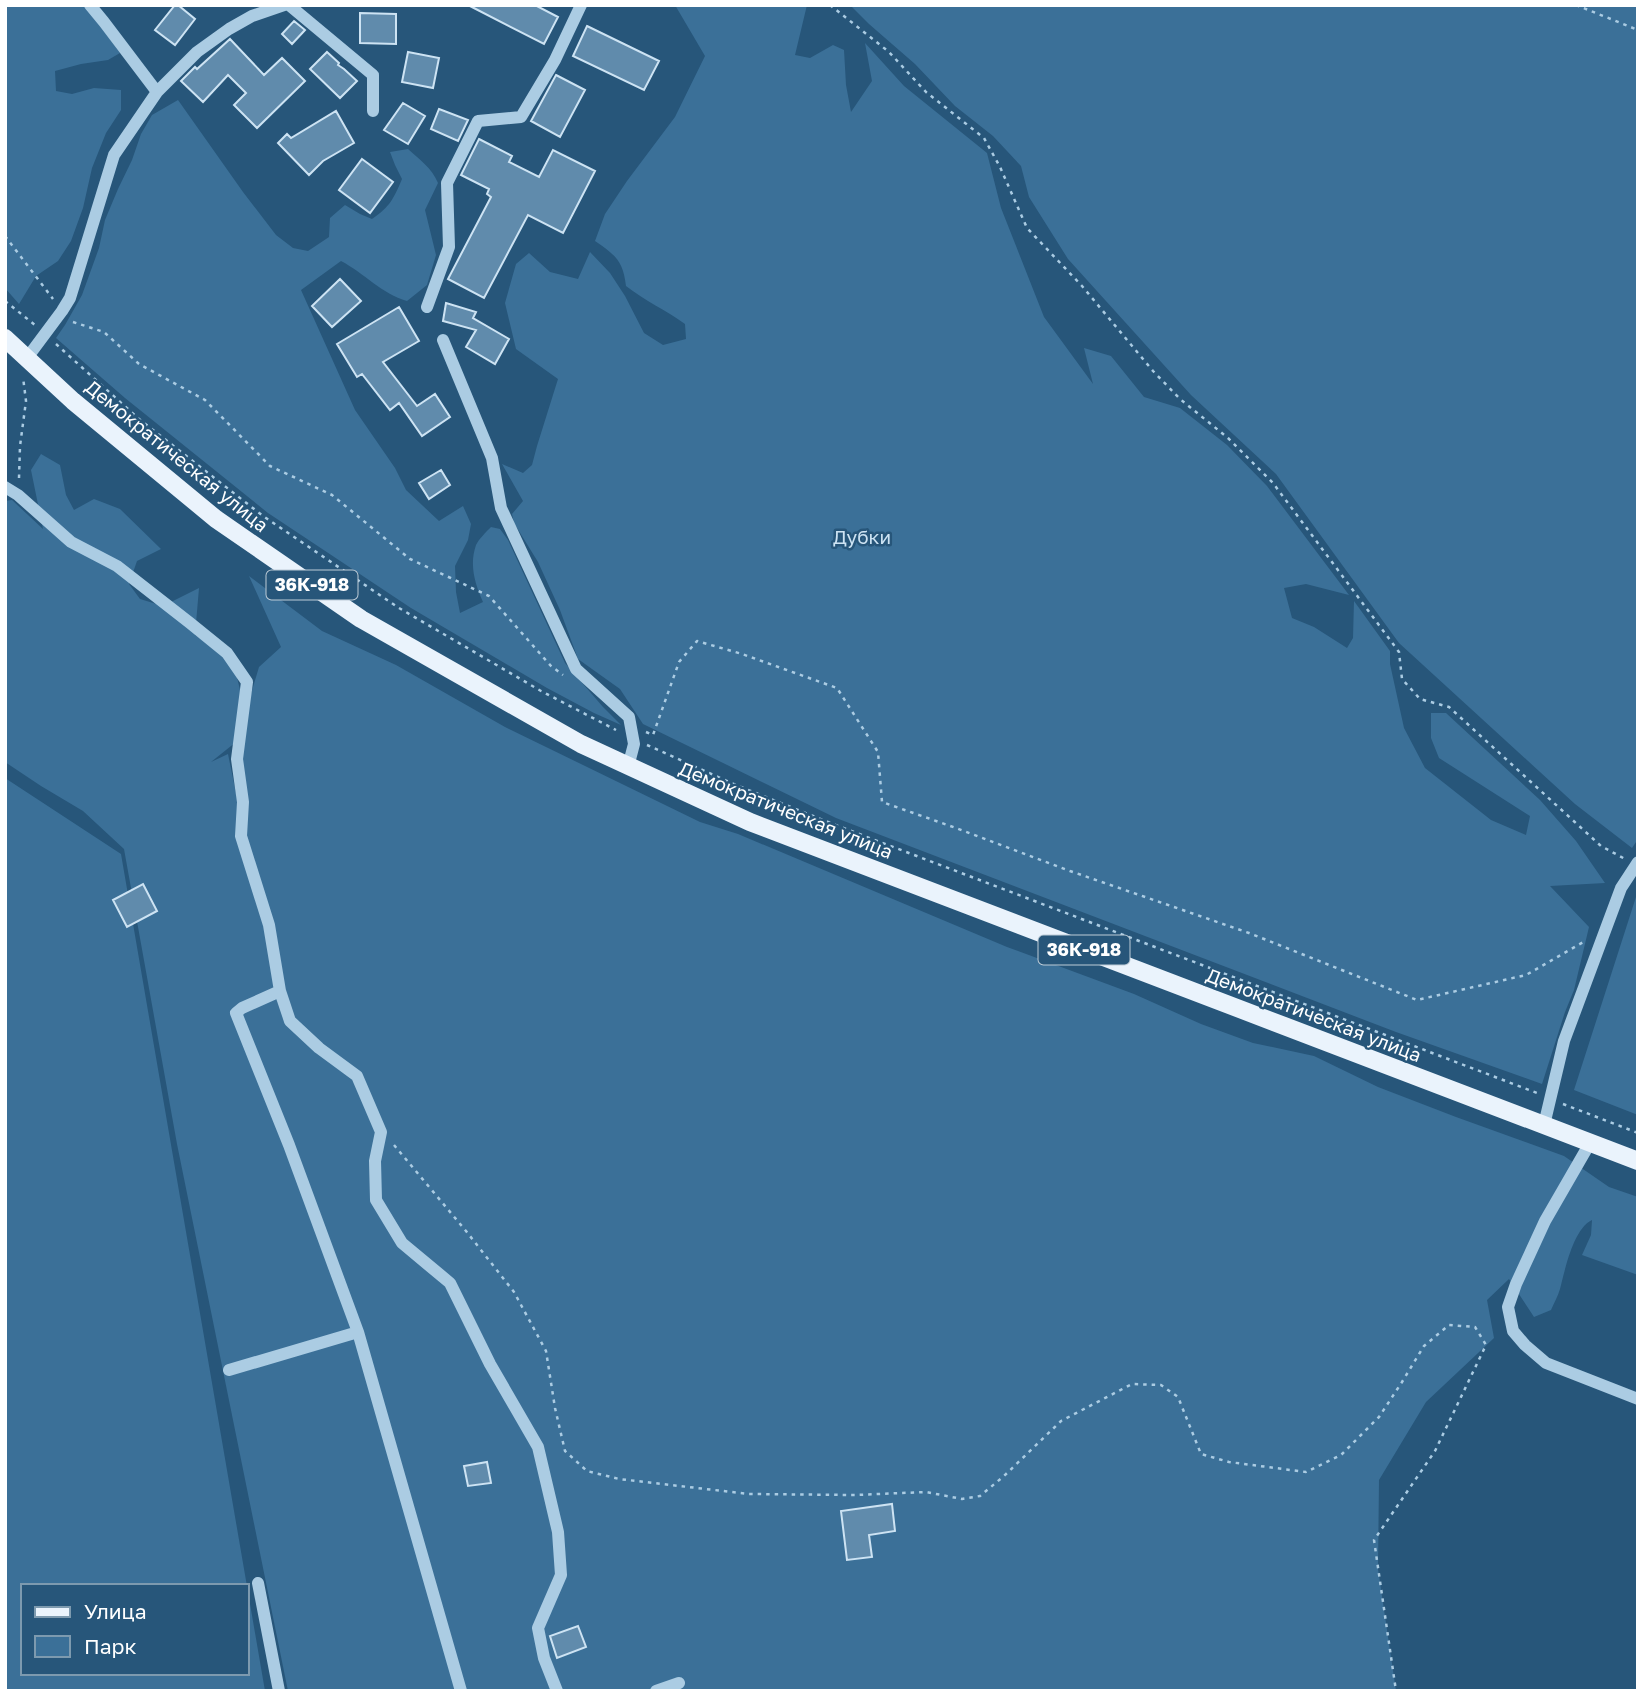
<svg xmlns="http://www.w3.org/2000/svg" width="1643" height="1696" viewBox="0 0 1643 1696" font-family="'Golos Text',sans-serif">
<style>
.green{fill:#3b7098;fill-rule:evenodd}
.building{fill:#608bac;stroke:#cde3f3;stroke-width:2}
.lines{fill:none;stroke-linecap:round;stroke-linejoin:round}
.path{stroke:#abcce3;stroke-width:2.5;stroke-dasharray:3.5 5;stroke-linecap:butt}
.minor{stroke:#abcce3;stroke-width:12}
.major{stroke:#eaf3fc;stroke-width:18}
.labels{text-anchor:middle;stroke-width:5;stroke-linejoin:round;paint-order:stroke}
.shield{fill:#27567a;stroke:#beccd7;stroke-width:2}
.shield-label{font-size:18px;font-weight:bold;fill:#fff}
.street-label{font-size:19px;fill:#fff;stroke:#27567a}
.park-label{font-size:19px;fill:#cde3f3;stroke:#27567a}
</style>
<rect width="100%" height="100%" fill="#27567a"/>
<!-- green -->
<path class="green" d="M5,5H83L91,13L120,53L108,60L81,64L55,71L56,91L72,94L94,88L121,90V110L106,133L92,168L83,208L71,241L58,261L36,276L19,304L5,288Z
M675,5H807L795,55L810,58L833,45L844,50L846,85L851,112L872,81L865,43L904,86L987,153L1001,208L1044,317L1093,384L1084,348L1111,356L1144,397L1180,408L1227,445L1267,486L1349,595L1306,584L1284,588L1292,618L1314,627L1347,648L1353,638L1354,601L1390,651V664L1404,728L1425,768L1491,820L1526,835L1530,816L1439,758L1431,738V713H1446L1540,800L1576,841L1605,883L1550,886L1589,927L1574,990L1565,1012L1542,1084L1396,1032L836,818L643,724L620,689L578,659L560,610L538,562L514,523L512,514L523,501L502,464L523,473L532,465L537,446L558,379L516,349L505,303L516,264L529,253L550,272L578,279L590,252L610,273L625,296L644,333L663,345L686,339L685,324C666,310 645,301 626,286C623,260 615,255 595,241L605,214L627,181L675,117L705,56Z
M850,5H1638V839L1632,848L1575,804L1399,643L1276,474L1191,395L1068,259L1029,197L1021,166L993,136L955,106L915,64L869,24Z
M178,100L243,192L276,235L293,248L308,251L329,237L330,218L345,205L360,214L372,219C390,207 394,198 402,179L395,165L390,152L408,149C419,159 432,168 438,183L425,210L436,255L427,285L407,301C382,294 364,273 341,261L301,290L355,410L395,468L406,490L439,521L463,506L471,524L468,540L455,566L456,592L460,613L483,602C475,584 469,565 476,545C479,539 486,532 491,527L500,529L508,540L565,663L603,707L621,725L594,713L547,688L411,608L268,513L125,398L56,338L65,325L82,295L99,248L105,220L118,189L132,160L141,134L152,115Z
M41,454L60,465L66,495L74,510L94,499L120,509L161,549L137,561L129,584L140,599L163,606L199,588L195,635L233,661L242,698L236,742L211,762L228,754L237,798L248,704L259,667L281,647L249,576L322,631L396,665L505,727L700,822L738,834L1007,947L1134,994L1201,1024L1253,1043L1314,1056L1378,1087L1456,1117L1564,1156L1609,1187L1638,1197V1275L1582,1255L1591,1235L1592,1220C1573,1229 1565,1270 1560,1289C1558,1296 1554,1303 1551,1310L1534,1317L1509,1279L1487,1300L1494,1338L1426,1402L1379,1480L1378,1569L1396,1691H288L177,1144L124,849L83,811L41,786L5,762V501L12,500L43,529L31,470Z
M5,778L121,854L265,1691H5ZM23,1586H247V1673H23Z
M1636,897L1638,898V1115L1574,1090Z"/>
<!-- building -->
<path class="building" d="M175,5H178L195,19L175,45L155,30Z
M468,5H535L558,17L544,44Z
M360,13L396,14V44L360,43Z
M294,21L305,30L292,44L282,34Z
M587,26L659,61L644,90L573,56Z
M230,39L264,75L282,58L305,81L257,128L234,105L246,93L228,75L203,102L181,81L195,67L197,69Z
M327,52L339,63L338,65L344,69L357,81L340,98L310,69Z
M408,52L439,58L433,88L402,82Z
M556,75L585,90L560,137L531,121Z
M403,103L425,116L408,144L384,130Z
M439,109L468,120L458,141L431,129Z
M336,111L354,143L323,161L309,175L278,143L287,134L291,138Z
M479,139L512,156L509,162L539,177L553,150L595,171L563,233L528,215L484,298L448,279L491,197L487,194L489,189L461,175Z
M362,159L393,182L370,213L339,190Z
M340,279L361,301L332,327L312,306Z
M446,303L476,312L473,318L509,339L495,364L466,347L476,330L443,321Z
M399,307L419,341L383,362L417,406L435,394L450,417L422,436L399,403L390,410L362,374L357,377L337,344Z
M441,470L450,485L429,499L419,483Z
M143,884L157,911L127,927L113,900Z
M487,1462L491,1483L468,1486L464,1466Z
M892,1504L895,1531L869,1535L872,1557L847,1560L841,1511Z
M578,1626L586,1647L557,1658L550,1636Z"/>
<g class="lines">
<!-- path -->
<path class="path" d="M830,5L889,52L926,92L984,138L1000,167L1027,228L1082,286L1153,371L1180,399L1228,438L1273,483L1399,652L1402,679L1420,699L1449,707L1601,846L1625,859
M1068,5H1096
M1576,5L1638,30
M5,236L53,299
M5,301L35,325
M73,322L104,332L139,364L205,400L270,466L332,495L410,559L489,596L551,666L563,675
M56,344L139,419L263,516L399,608L541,691L616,730
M19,478L20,446L26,401L23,377
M646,732L653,735L679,662L697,641L742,654L837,688L878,752L882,802L956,828L1070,871L1249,933L1417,1000L1526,975L1585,941
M647,745L736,785L833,824L1537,1093
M1563,1104L1638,1133
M394,1145L466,1231L514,1292L546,1351L555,1408L565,1451L587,1471L619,1479L749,1494L855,1495L926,1492L962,1499L980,1496L1004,1476L1061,1421L1132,1384L1161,1385L1178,1397L1201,1454L1229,1462L1306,1472L1341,1455L1379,1417L1402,1382L1424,1346L1449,1325L1475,1327L1486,1345L1435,1451L1374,1540L1396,1691"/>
<!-- minor -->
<path class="minor" d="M90,5L104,22L157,92
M289,5L373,75V111
M427,307L449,247L447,183L478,121L521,117L555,60L581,5
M443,340L492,458L501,508L576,669L629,717L634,744L628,767
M27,358L62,311L70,298L114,155L157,92L197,52L229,29L252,16L284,5
M5,487L18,495L71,542L117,566L190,623L227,653L247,682L237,759L243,802L241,836L269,925L280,991L242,1008L236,1013L289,1145L358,1332L461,1691
M280,991L290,1021L319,1048L357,1076L381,1132L375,1161L376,1200L402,1243L450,1283L490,1364L538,1447L558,1532L561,1575L538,1628L544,1658L557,1691
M1544,1125L1564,1041L1621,888L1638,862
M1590,1143L1545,1221L1516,1284L1508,1307L1513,1331L1525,1345L1546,1363L1638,1399
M229,1370L358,1332
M258,1583L279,1691
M656,1691L679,1683"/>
<!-- major -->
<path class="major" d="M5,338L73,401L216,519L361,619L581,744L750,822L1638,1161"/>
</g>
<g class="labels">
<!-- shield labels -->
<g class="shield">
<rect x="266.5" y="570.5" width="91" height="29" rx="5"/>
<rect x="1038.5" y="935.5" width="91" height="29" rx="5"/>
</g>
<g class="shield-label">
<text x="312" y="591">36К-918</text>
<text x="1084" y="956">36К-918</text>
</g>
<!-- street labels -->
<g class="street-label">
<text transform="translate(177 456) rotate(39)" y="7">Демократическая улица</text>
<text transform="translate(786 810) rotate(22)" y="7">Демократическая улица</text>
<text transform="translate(1314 1015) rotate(21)" y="7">Демократическая улица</text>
</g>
<!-- park labels -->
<g class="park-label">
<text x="862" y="544">Дубки</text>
</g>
</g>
<!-- border -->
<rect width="1643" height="1696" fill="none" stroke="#ffffff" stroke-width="14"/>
<!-- legend -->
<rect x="21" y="1584" width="228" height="91" fill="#27567a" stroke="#7d9aaf" stroke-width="2"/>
<rect x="35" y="1607" width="35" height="10" fill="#eaf3fc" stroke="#7d9aaf" stroke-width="2"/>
<text x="84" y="1619" font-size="21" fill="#ffffff">Улица</text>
<rect x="35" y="1636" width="35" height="21" fill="#3b7098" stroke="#7d9aaf" stroke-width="2"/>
<text x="84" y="1654" font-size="21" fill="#ffffff">Парк</text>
</svg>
